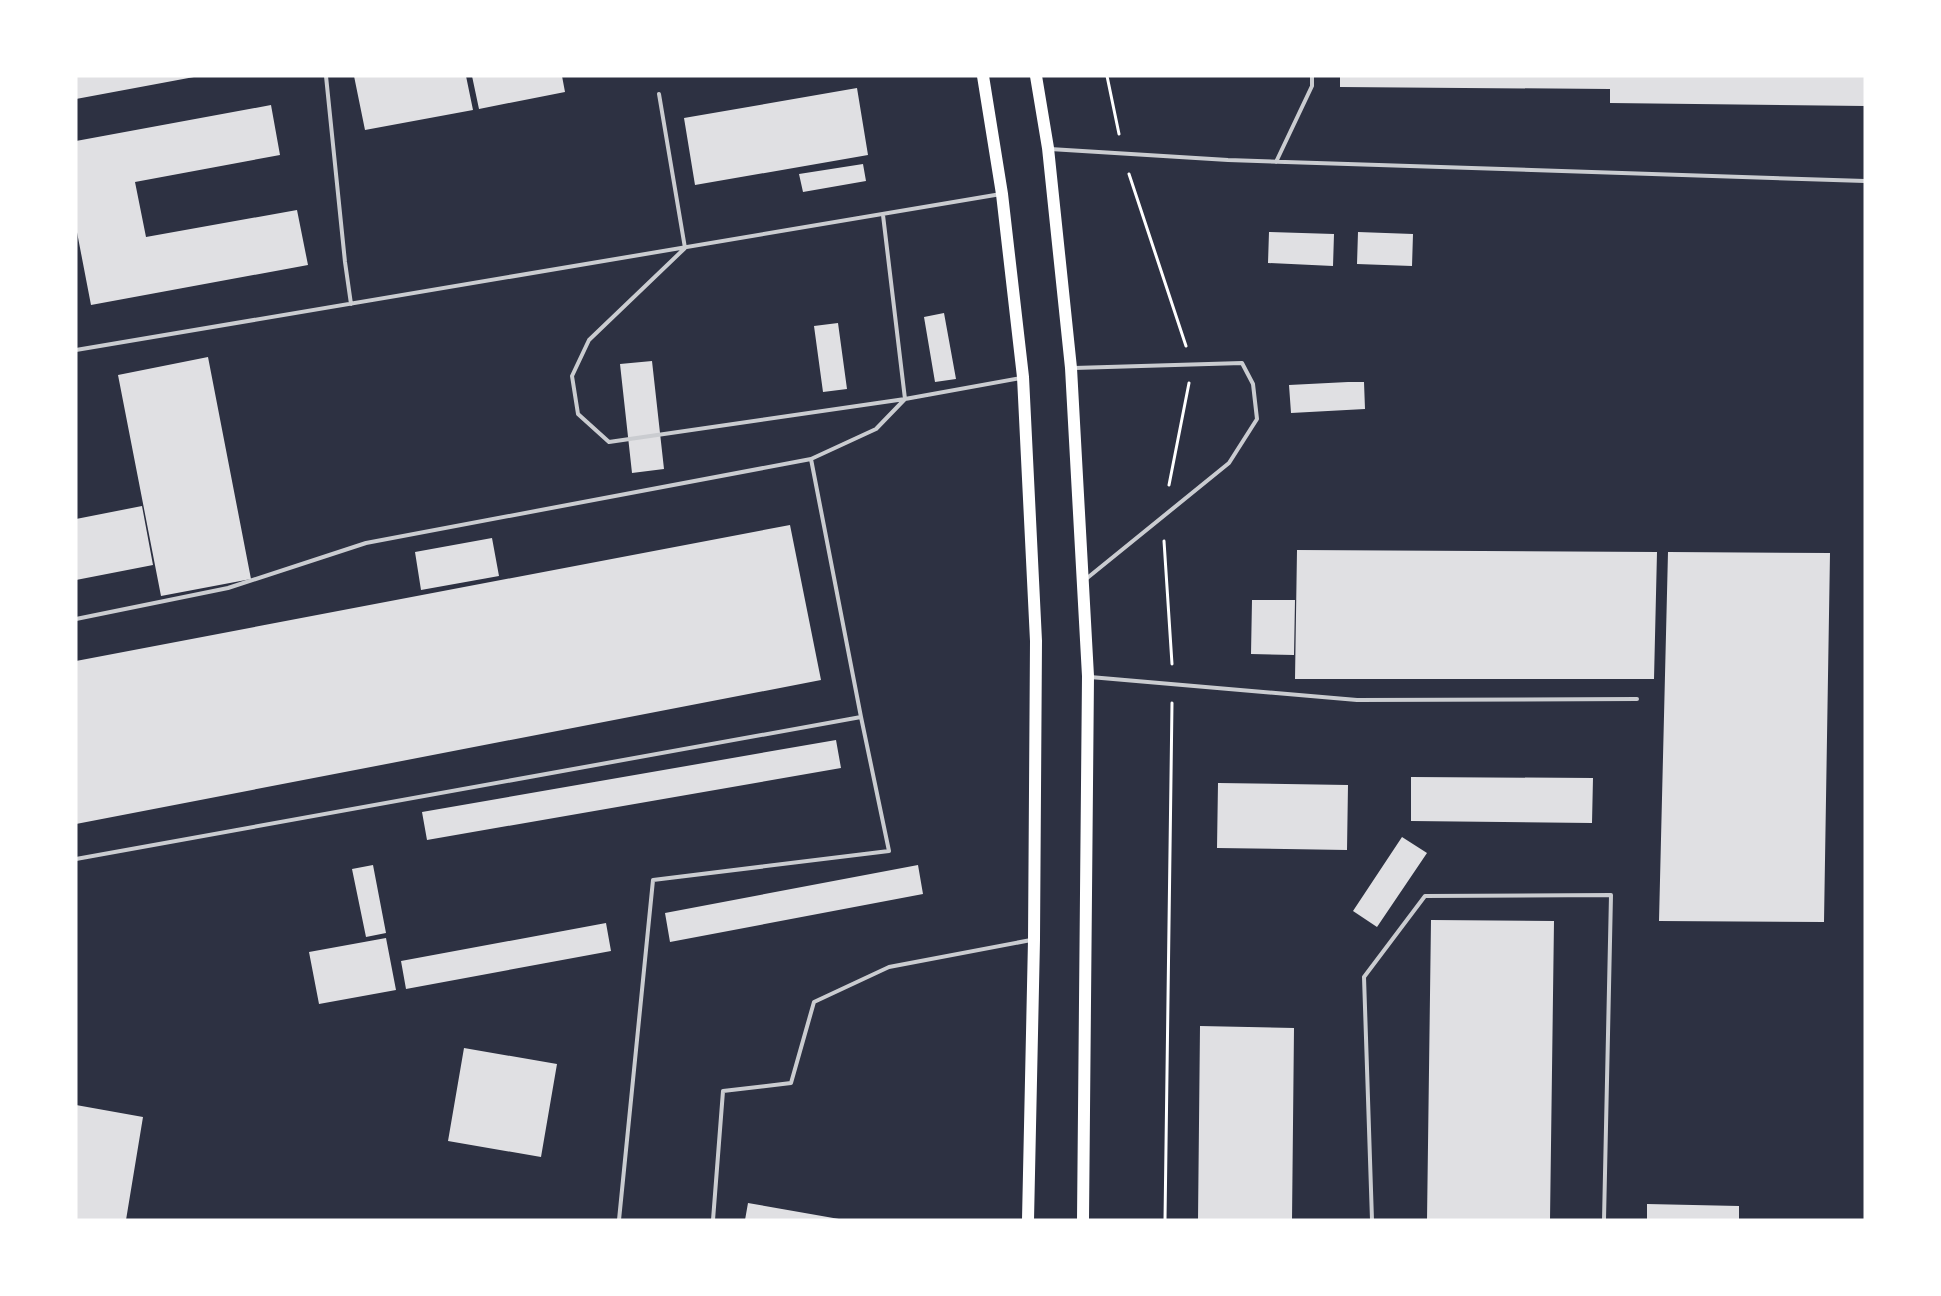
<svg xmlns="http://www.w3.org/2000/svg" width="1941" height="1296" viewBox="0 0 1941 1296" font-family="Commissioner,sans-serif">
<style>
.building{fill:#e0e0e3}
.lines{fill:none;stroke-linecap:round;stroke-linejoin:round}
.path{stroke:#fff;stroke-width:3}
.service{stroke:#caccd0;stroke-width:4}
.primary{stroke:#fff;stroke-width:12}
</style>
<rect width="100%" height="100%" fill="#2d3142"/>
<!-- building -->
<path class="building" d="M76,76H194V77L76,99Z
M354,76H466L473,110L365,130Z
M472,76H562L565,92L479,109Z
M1340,76H1865V106L1610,103V89L1340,87Z
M857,88L868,155L695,185L684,118Z
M271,105L280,155L135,182L146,237L297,210L308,265L91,305L76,227V141Z
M863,164L866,181L803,192L799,174Z
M1269,232L1334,234L1333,266L1268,263Z
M1358,232L1413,234L1412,266L1357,264Z
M944,313L956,379L935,382L924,317Z
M838,323L847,389L823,392L814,326Z
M208,357L251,579L161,596L118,375Z
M652,361L664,469L632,473L620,364Z
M1348,382H1364L1365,409L1291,413L1289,385Z
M142,506L153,565L76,580V519Z
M790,525L821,680L76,824V661Z
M492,538L499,576L421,590L415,552Z
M1297,550L1657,552L1654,679H1295Z
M1668,552L1830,553L1824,922L1659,921Z
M1252,600H1295L1294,655L1251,654Z
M836,740L841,768L427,840L422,812Z
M1411,777L1593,778L1592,823L1411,821Z
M1218,783L1348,785L1347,850L1217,848Z
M1402,837L1427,853L1377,927L1353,911Z
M373,865L386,933L366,937L352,869Z
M918,865L923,894L670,942L665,913Z
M1431,920L1554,921L1550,1220H1427Z
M606,923L611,951L406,989L401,961Z
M386,938L396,990L319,1004L309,952Z
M1200,1026L1294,1028L1292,1220H1198Z
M464,1048L557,1064L541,1157L448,1141Z
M76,1105L143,1117L126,1220H76Z
M748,1203L839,1219V1220H745Z
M1647,1204L1739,1206V1220H1647Z"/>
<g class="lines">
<!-- path -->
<path class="path" d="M1107,76L1119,134
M1129,174L1186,346
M1169,485L1189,383
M1164,541L1172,664
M1165,1220L1172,703"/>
<!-- service -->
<path class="service" d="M326,76L345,262L351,304
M659,94L685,248L589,340L572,376L578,414L609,442L905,399L1021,378
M1050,149L1228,160L1865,181
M1276,162L1312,86V76
M76,350L1001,194
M1074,368L1242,363L1253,384L1257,419L1229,463L1086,579
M76,619L228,588L366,543L811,459
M1090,677L1357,700L1637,699
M76,859L861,717L811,459L876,429L905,399L883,215
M619,1220L653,880L889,851L861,717
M713,1220L723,1091L791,1083L814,1002L889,967L1031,940
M1372,1220L1364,977L1425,896L1611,895L1604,1220"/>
<!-- primary -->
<path class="primary" d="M983,76L1002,194L1023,377L1036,641L1034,940L1028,1220
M1036,76L1048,148L1071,368L1088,676L1083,1220"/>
</g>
<!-- border -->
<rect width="1941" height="1296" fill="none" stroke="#ffffff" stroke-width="155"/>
</svg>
